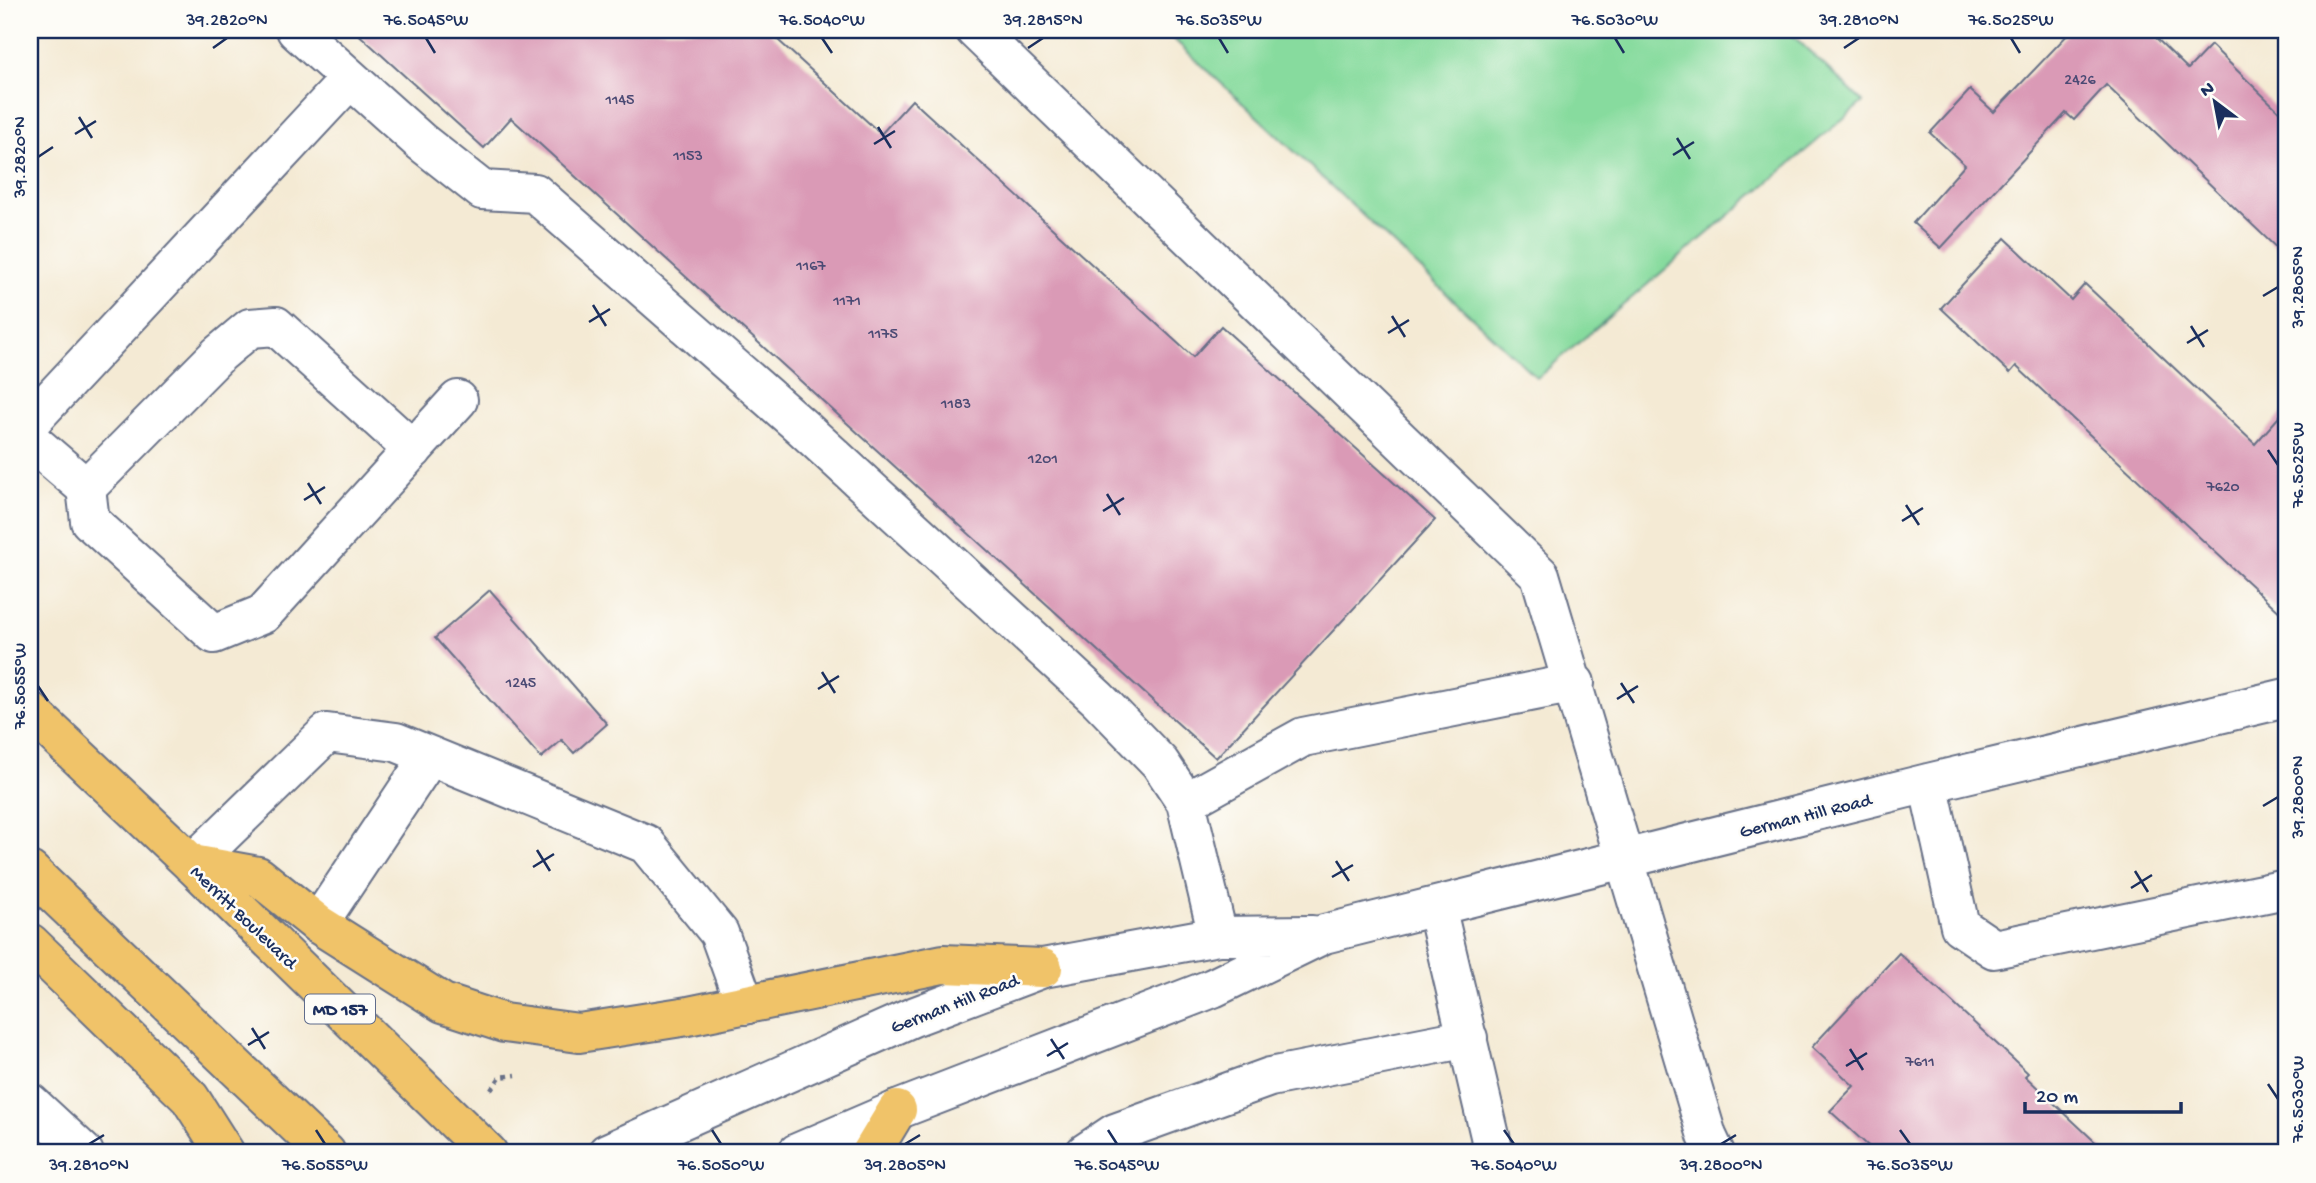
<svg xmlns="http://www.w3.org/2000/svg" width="2316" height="1183" viewBox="0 0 2316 1183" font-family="'Gochi Hand',sans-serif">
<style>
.green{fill:#87db9e;stroke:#51857e;stroke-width:2}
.building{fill:#da9ab6}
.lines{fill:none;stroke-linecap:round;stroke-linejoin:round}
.minor-casing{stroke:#677087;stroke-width:42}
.major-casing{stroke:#677087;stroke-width:42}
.path{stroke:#677087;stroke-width:4.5;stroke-dasharray:5 5;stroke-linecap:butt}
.minor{stroke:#fff;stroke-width:38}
.major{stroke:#f0c369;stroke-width:38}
.ticks{fill:none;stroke:#1b2f5e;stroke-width:2.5}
.labels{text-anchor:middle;stroke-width:5;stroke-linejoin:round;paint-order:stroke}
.number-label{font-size:16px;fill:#4b4a74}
.shield{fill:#fdfcf7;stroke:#5f6c8c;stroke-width:2}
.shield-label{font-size:18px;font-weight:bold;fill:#1b2f5e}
.street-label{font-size:19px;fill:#1b2f5e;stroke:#fdfcf7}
.neatline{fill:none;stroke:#1b2f5e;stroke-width:2.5}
.ticks-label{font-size:18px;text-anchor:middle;fill:#1b2f5e}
</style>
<rect width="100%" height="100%" fill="#fdfcf7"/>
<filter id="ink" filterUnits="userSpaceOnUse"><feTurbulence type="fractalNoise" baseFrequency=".0143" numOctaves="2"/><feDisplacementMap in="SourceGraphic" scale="14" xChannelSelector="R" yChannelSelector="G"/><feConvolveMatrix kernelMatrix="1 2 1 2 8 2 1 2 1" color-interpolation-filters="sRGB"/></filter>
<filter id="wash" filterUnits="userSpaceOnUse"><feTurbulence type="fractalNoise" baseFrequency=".00686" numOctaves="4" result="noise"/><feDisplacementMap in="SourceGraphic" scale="28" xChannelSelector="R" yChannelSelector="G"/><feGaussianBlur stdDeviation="1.57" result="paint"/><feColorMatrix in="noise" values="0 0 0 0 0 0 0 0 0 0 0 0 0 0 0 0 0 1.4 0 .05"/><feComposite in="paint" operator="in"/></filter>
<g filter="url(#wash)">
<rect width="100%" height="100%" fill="#f4ead4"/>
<!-- green -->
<path class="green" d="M1164,30H1787L1863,102L1537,378Z"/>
<g id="blocks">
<!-- building -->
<path class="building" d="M354,30H767L881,134L912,100L1193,357L1221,326L1435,520L1216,758L511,118L484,148Z
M2072,30H2148L2188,69L2211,45L2286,118V257L2106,85L2074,120L2066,113L1941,248L1913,223L1965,165L1930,133L1970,90L1994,112Z
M2005,238L2071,300L2085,284L2255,444L2286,409V618L2016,366L2010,373L1941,308Z
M490,590L607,724L574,753L562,740L541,758L435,638Z
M1899,953L2028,1073L2025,1076L2107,1153H1876L1830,1111L1854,1086L1812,1047Z"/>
</g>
</g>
<g filter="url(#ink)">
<use href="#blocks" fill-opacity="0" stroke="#677087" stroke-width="2"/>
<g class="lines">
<defs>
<path id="minor" d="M296,30L420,141L482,190L535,193L803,428L1098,699L1160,763L1186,802L1218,936
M975,30L1540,575L1707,1136L1715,1153
M30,422L349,80
M30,440L86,488L90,521L214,634L263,614L458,400
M86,488L219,354L250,328L276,326L413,450
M1928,783L1960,926L1994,949L2286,889
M1186,802L1303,737L1575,683
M192,864L327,733L396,742L646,844L719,933L745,1005
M1436,906L1494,1153
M318,924L430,756
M30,1103L84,1153
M607,1153L913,1017L1043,968L1218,936L1312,935
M797,1153L897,1110L1213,988L1324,934L1928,783L2286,698
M1085,1153L1115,1133L1270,1077L1468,1038"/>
<path id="major" d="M30,711L192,864L488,1153
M192,864L258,876L318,924L443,1003L504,1023L579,1033L688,1016L943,964L1043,968
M30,871L326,1153
M30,943L190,1098L225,1153
M871,1153L897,1110"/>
</defs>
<!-- minor casing -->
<use href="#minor" class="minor-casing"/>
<!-- major casing -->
<use href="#major" class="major-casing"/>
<!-- path -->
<path class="path" d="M491,1090L500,1077L516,1075"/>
<!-- minor -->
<use href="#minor" class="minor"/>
<!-- major -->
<use href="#major" class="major"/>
</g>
</g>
<!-- ticks -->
<path class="ticks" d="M426,38L435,53M822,38L832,53M1219,38L1228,53M1615,38L1624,53M2011,38L2020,53M213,48L227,38M1028,48L1043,38M1844,48L1859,38M79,117L92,138M878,127L891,148M75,134L96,121M1677,138L1690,159M874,144L895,131M1673,155L1694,142M38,157L53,147M2263,296L2278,287M593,305L606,326M1392,316L1405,337M589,322L610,309M2191,326L2204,347M1388,333L1409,320M2187,343L2208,330M2268,450L2278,465M308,483L321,504M1107,494L1120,515M304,500L325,487M1906,505L1919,525M1103,511L1124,498M1902,521L1923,508M822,672L835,693M1621,683L1634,703M38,686L48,701M818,689L839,676M1617,699L1638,686M2263,806L2278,797M537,850L550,871M1336,861L1349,881M533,867L554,854M2135,871L2148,892M1332,877L1353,865M2131,888L2152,875M252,1028L265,1049M1051,1039L1064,1059M248,1045L269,1032M1850,1049L1863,1070M1047,1056L1068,1043M1846,1066L1867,1053M2268,1084L2278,1099M316,1130L325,1144M712,1130L721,1144M1108,1130L1117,1144M1504,1130L1514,1144M1900,1130L1910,1144M89,1144L104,1135M905,1144L920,1135M1721,1144L1736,1135"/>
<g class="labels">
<!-- number labels -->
<g class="number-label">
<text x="2080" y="84">2426</text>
<text x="620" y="104">1145</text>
<text x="688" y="160">1153</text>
<text x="811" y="270">1167</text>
<text x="847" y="305">1171</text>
<text x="883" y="338">1175</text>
<text x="956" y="408">1183</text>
<text x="1043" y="463">1201</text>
<text x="2223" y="491">7620</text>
<text x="521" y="687">1245</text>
<text x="1920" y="1066">7611</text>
</g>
<!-- shield labels -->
<rect class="shield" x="305" y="994.5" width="70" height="29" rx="5"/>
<g class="shield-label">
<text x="340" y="1015">MD 157</text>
</g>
<!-- street labels -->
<g class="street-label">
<text transform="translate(1805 814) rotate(-14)" y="7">German Hill Road</text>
<text transform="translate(245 916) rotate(44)" y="7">Merritt Boulevard</text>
<text transform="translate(954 1002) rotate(-21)" y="7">German Hill Road</text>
</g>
</g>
<!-- margin -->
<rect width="2316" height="1183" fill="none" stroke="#fdfcf7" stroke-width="77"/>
<!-- north arrow -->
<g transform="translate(2215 102) rotate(328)" stroke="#fdfcf7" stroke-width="5" paint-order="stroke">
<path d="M0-5L12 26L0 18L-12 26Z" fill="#1b2f5e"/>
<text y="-10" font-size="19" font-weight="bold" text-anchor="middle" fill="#1b2f5e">N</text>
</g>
<!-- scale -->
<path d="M2025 1102v10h156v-10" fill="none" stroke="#1b2f5e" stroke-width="3.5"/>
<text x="2036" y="1102" font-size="21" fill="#1b2f5e" stroke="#fdfcf7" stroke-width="5" paint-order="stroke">20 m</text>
<rect x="38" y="38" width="2240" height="1106" class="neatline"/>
<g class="ticks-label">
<text x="227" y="25">39.2820°N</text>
<text x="426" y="25">76.5045°W</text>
<text x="822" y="25">76.5040°W</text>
<text x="1043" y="25">39.2815°N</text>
<text x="1219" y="25">76.5035°W</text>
<text x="1615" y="25">76.5030°W</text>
<text x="1859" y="25">39.2810°N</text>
<text x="2011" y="25">76.5025°W</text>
<text transform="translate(19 157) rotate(-90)" y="6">39.2820°N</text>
<text transform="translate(2297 287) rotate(-90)" y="6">39.2805°N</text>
<text transform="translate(2297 465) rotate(-90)" y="6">76.5025°W</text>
<text transform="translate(19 686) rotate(-90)" y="6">76.5055°W</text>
<text transform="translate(2297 797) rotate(-90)" y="6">39.2800°N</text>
<text transform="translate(2297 1099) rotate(-90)" y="6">76.5030°W</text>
<text x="89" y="1170">39.2810°N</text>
<text x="325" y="1170">76.5055°W</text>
<text x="721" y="1170">76.5050°W</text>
<text x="905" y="1170">39.2805°N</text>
<text x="1117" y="1170">76.5045°W</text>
<text x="1514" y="1170">76.5040°W</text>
<text x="1721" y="1170">39.2800°N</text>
<text x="1910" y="1170">76.5035°W</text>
</g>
</svg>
